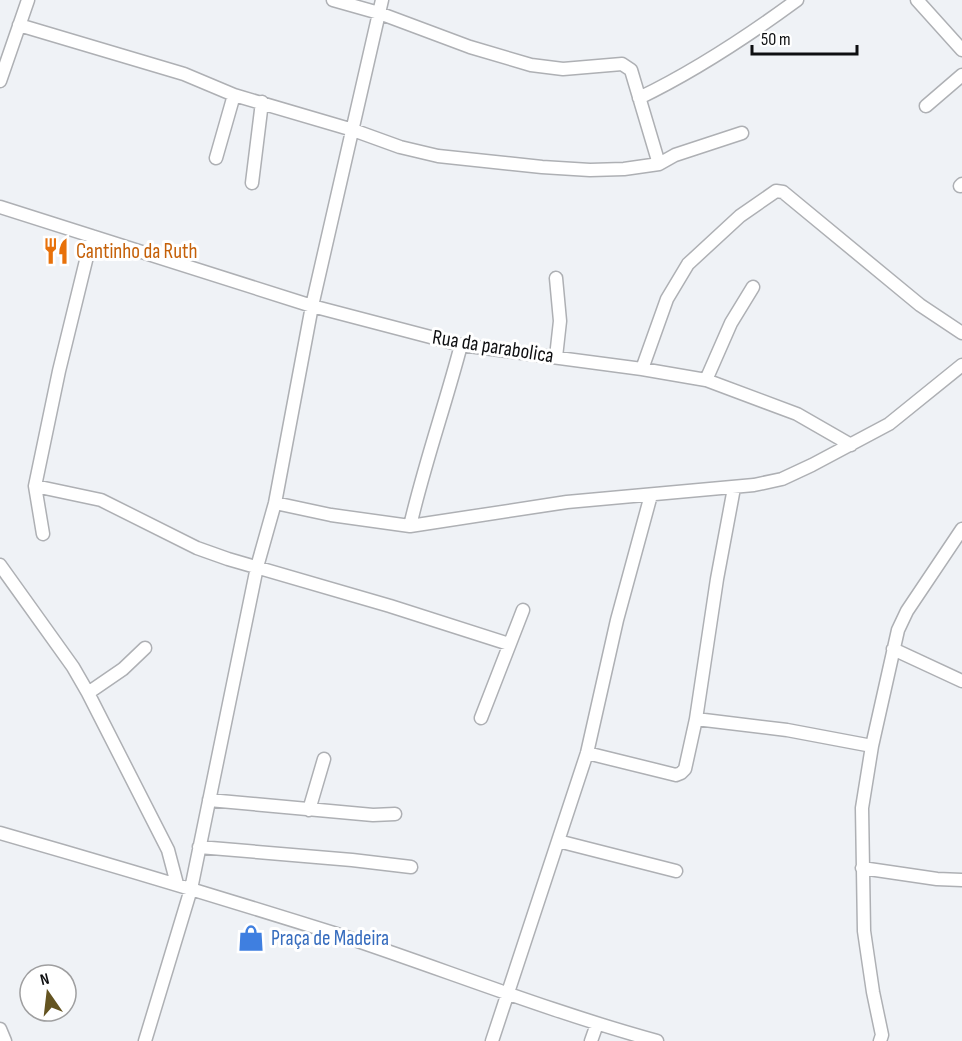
<svg xmlns="http://www.w3.org/2000/svg" width="962" height="1041" viewBox="0 0 962 1041" font-family="'Sofia Sans Condensed',sans-serif">
<style>
.lines{fill:none;stroke-linecap:round;stroke-linejoin:round}
.street-casing{stroke:#aeb0b4;stroke-width:15}
.street{stroke:#fff;stroke-width:12}
.labels{text-anchor:middle;stroke-width:6;stroke-linejoin:round;paint-order:stroke}
.food-label{font-size:21px;fill:#c56008;stroke:#fff;text-anchor:start}
.street-label{font-size:21px;fill:#0e0f11;stroke:#fff}
.shop-label{font-size:21px;fill:#366cbe;stroke:#fff;text-anchor:start}
</style>
<rect width="100%" height="100%" fill="#eff2f6"/>
<g class="lines">
<defs>
<path id="street" d="M333,0L379,13L470,47L531,65L563,69L622,64L631,70L659,164
M917,0L962,50
M19,25L184,74L234,95L353,130L400,147L438,156L542,167L590,170L624,169L659,164L675,155L742,133
M0,81L28,0
M639,98C695,71 748,36 797,0
M926,106L962,75
M216,158L234,95
M252,183L262,102
M960,186L962,184
M0,207L312,306L461,345L642,369L706,380L797,414L851,445
M556,278L560,321L556,357
M642,369L667,299L688,264L740,216L776,191L783,192L920,305L962,333
M706,380L731,323L753,287
M35,486L101,500L197,548L228,559L390,606L509,644
M734,488L717,579L696,719L787,730L872,746
M275,503L331,515L410,526L567,502L754,485L782,479L812,465L889,424L962,365
M410,526C424,465 445,406 461,345
M43,534L35,486L59,371L92,236
M0,565L73,667L88,693L168,850L177,884
M893,649L962,681
M88,693L123,669L145,648
M481,718L523,610
M587,753L676,775L681,773L685,769L696,719
M209,800L373,815L395,814
M309,810L324,759
M0,833C115,866 229,900 343,936C448,971 551,1012 657,1041
M558,841L676,871
M199,847L352,860L411,867
M862,868L937,879L962,880
M0,1029L5,1041
M145,1041L191,889L257,567L275,503L312,306L382,0
M492,1041L587,753L617,620L651,495
M591,1041L597,1024
M880,1041L882,1035L873,992L864,931L862,808L872,746L898,630L907,611L962,529"/>
</defs>
<!-- street casing -->
<use href="#street" class="street-casing"/>
<!-- street -->
<use href="#street" class="street"/>
</g>
<!-- icons -->
<defs>
<symbol id="restaurant-bare" viewBox="-9 -9 18 18"><path d="M-5-6h1v4h1v-4h1v4h1v-4h1v5L-1.5 .5V6h-2V.5L-5-1ZM5-6V6H3V1.5H1.5Q1.5-4 5-6Z" fill="#e8710a" stroke="#fff" stroke-width="2.5" paint-order="stroke"/></symbol>
<symbol id="shop-bare" viewBox="-9 -9 18 18"><path d="M-5-2.5h2.3a2.7 3.5 0 0 1 5.4 0H5L5.5 6h-11ZM-1.5-2.5h3a1.5 2.3 0 0 0-3 0Z" fill="#3f7fe0" stroke="#fff" stroke-width="2.5" paint-order="stroke"/></symbol>
</defs>
<g fill-rule="evenodd">
<use href="#restaurant-bare" x="37" y="232" width="38" height="38"/>
<use href="#shop-bare" x="232" y="919" width="38" height="38"/>
</g>
<g class="labels">
<!-- food labels -->
<g class="food-label">
<text x="76" y="258">Cantinho da Ruth</text>
</g>
<!-- street labels -->
<g class="street-label">
<text transform="translate(493 346) rotate(9)" y="7">Rua da parabolica</text>
</g>
<!-- shop labels -->
<g class="shop-label">
<text x="271" y="945">Praça de Madeira</text>
</g>
</g>
<!-- north arrow -->
<g transform="translate(48 993) rotate(346)"><circle r="28" fill="#ffffff" stroke="#9f9fa0" stroke-width="1.5"/>
<path d="M0-4.5L10 22L0 15L-10 22Z" fill="#645421"/>
<text y="-9" font-size="16" font-weight="bold" text-anchor="middle" fill="#0e0f11">N</text>
</g>
<!-- scale -->
<path d="M752 45v9h105v-9" fill="none" stroke="#0e0f11" stroke-width="3"/>
<text x="761" y="45" font-size="18" fill="#0e0f11" stroke="#ffffff" stroke-width="4.5" paint-order="stroke">50 m</text>
</svg>
